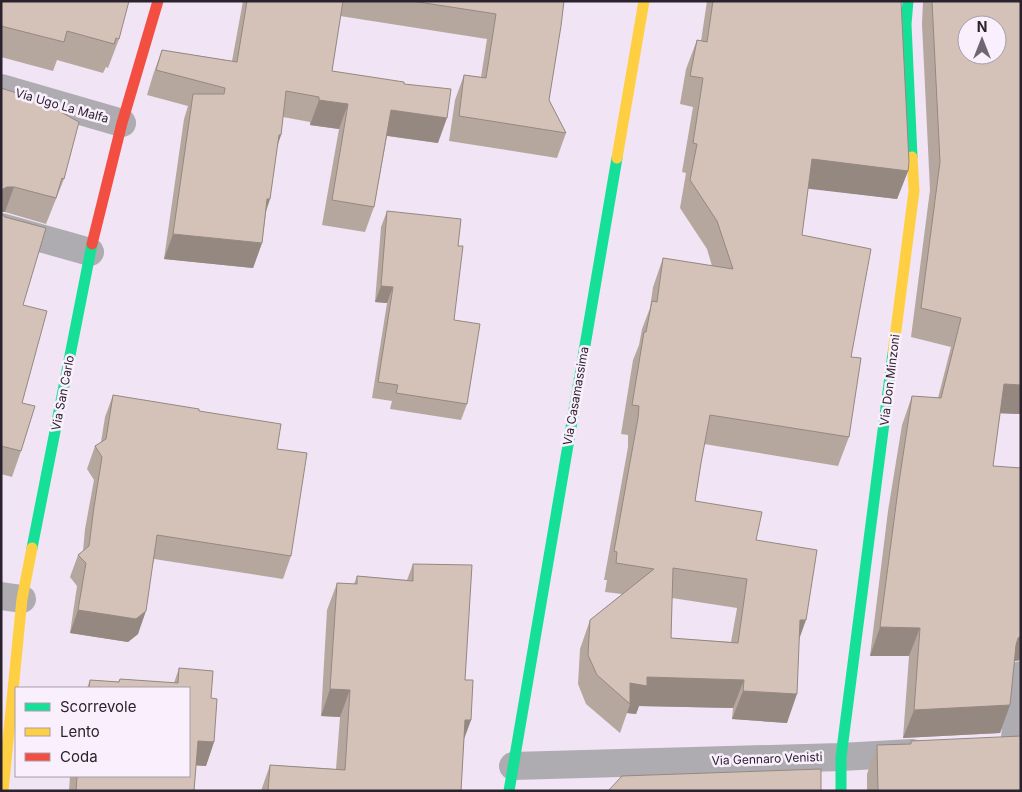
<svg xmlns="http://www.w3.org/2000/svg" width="1022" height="792" viewBox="0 0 1022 792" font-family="Inter,sans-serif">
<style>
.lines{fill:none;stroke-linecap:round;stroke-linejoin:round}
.street{stroke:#aeabb1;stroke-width:28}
.fast{stroke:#16e098;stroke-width:11}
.slow{stroke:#ffcf43;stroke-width:11}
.jam{stroke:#f24e42;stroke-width:11}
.wall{fill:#b6a79e;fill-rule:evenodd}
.shaded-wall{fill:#948881}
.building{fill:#d4c2b8;stroke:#948881;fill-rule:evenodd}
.labels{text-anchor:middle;stroke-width:5;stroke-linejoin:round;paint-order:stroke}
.street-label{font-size:12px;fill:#2a222d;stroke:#faf0fd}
</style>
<rect width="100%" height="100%" fill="#f1e4f5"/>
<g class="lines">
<!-- street -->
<path class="street" d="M1,88L122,123
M1,227L90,252
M1,596L22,599
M1014,748L1021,675
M513,766L841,757L912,753"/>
<!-- fast -->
<path class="fast" d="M908,1L906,24L912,157
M32,548L92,244
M509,791L617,158
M841,791V757L893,353"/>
<!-- slow -->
<path class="slow" d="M617,158L644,1
M893,353L914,191L912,157
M3,791L22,599L32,548"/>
<!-- jam -->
<path class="jam" d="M92,244L122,123L158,1"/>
</g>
<!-- wall -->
<path class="wall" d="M1,1L119,39L108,68L106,67L103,73L57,60L53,71L1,57Z
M243,1H564L549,100L566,133L557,158L449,141L455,100L464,75L481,77L487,39L340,16L332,71L404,84L438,143L387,136L374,207L365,232L322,225L339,129L310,125V122L283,117L281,135L277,147L270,199L266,212L262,243L253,268L164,259L184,119L188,106L147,95L153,75L162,50L232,61Z
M707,1H901L908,171L897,199L808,188L802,235L851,357L849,437L838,466L704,444L695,501L756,540L799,639L787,723L732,719L733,708L639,706L636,714L627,713L620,733L586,704L578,684L580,649L590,620L622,594L605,592L607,580H604L628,447V435L621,434L633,360L639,345L642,329L650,308L653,287L663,258L712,266L707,249L680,208L686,173L682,172L693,107L680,104L686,69L697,40L701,41ZM672,598L737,608L731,642L671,638Z
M923,1H1021V414L1000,413L993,466L1021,468V660L1014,661L1010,705L1000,733L903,738L909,656H870L888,511L902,425L912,396L938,398L951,347L911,337L930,190L922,24Z
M1,88L59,111L64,179L46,224L5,212Z
M387,211L458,246L454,320L467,404L461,420L390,409L392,401L372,398L387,303L375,302L381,227Z
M1,214L23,305L21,451L12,477L1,474Z
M113,395L199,411L277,449L291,556L283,579L154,559L138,634L128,642L70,633L77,586L70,577L78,555L83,551L85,529L94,480L87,469L95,446L101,442L105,417Z
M413,564L465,680L471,720L464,739L461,791H261L270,765L336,769L340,717L321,716L327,610L337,583L354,584L357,576L407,580Z
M179,668L211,698L214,742L206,766L196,765L194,791H69L70,776H189V688H87L90,680L118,682L120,679L174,683Z
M911,741L1021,791H867V774L877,745L910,744Z"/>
<!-- shaded-wall -->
<path class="shaded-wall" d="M319,100L348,104L339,129L310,125Z
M391,110L447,118L438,143L382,135Z
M279,135H281L272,160Z
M812,159L908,171L897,199L802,188Z
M7,187H14L5,212H1V190Z
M267,199H270L261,224Z
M173,234L262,243L253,268L164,259Z
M381,286L393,287L387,303L375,302Z
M1004,384L1021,385V414L993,413Z
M78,610L146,611L138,634L128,642L70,633Z
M800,620H806L796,648Z
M880,627L920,628L909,656H870Z
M1021,636V660L1015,661L1008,666L1018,638Z
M647,677L744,680L733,708L639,706L636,714L627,713L630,704V683Z
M330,689L350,690L340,717L321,716Z
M743,691L797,694L787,723L732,719Z
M1010,705L1000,733L903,738L914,710Z
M465,720H471L461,747Z
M198,741L214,742L206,766L189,765Z"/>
<!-- building -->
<path class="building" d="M1,1H129L119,39L116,38L114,44L67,31L64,42L1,26Z
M247,1H343L332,71L404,82V84L451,89L447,118L391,110L374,207L332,200L348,104L319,100V97L286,91L281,135H279L270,199H267L262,243L173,234L193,94H224L225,88L156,70L162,50L237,62Z
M412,1H564L561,26L549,100L566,133L459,116L464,75L486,78L496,14Z
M713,1H901L909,162L908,171L812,159L802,235L871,249L851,357L861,358L849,437L710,415L701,463L695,501L762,512L756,540L817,550L806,620H800L797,694L743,691L744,680L647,677V686L630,683V704L597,675L588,655L590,620L654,569L616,563L617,552L614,551L638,418L639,406L632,405L644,332H646L652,301L657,302L663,258L733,269L717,221L690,180L697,144L693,143L703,78L690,76L697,40L707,42ZM673,568L747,579L738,643L671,638Z
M932,1H1021V385L1004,384L993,466L1021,468V636L1018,638L1016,645L1010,705L914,710L920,628L880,627L899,482L912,396L941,398L961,318L921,308L940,162ZM967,25H997V55H967Z
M1,88L60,107L59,111L79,122L64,179L62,178L56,198L14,187H7L1,190Z
M387,211L461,219L458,246H463L454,320L480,324L467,404L396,393L398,385L378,382L393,287L381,286Z
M1,214L5,217L46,228L23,305L47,311L22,403L35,406L21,451L1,446Z
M113,395L199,409V411L281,424L277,449L307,453L291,556L157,535L146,611L136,619L78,610L86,563L78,555L89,546L94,507L102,457L95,446L106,439Z
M413,564L472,565L465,680H473L471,720H465L461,791H268L270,765L345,770L350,690L330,689L337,583L357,584V576L413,581Z
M179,668L213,671L211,698L217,699L214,742L198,741L194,791H76L77,776H189V688H89L90,680L119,682L120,679L178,683Z
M1021,736V791H878L877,745L911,744V741Z
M821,769V791H608L622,776Z"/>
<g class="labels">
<!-- street labels -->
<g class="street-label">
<text transform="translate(62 106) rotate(16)" y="4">Via Ugo La Malfa</text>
<text transform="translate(890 380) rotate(-83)" y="4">Via Don Minzoni</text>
<text transform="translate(63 393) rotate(-79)" y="4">Via San Carlo</text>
<text transform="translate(576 396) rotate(-80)" y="4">Via Casamassima</text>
<text transform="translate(767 759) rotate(-2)" y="4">Via Gennaro Venisti</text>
</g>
</g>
<!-- border -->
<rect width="1022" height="792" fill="none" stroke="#2a222d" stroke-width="5"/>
<!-- legend -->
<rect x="15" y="687" width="175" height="90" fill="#faf0fd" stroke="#a79eaa"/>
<rect x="25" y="703" width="25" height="8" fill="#16e098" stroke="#a79eaa"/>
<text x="60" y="712" font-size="15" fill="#2a222d">Scorrevole</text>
<rect x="25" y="728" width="25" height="8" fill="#ffcf43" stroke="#a79eaa"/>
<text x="60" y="737" font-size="15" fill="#2a222d">Lento</text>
<rect x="25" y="753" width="25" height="8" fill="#f24e42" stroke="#a79eaa"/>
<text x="60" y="762" font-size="15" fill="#2a222d">Coda</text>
<!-- north arrow -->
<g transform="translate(982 40)"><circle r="24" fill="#faf0fd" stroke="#a79eaa"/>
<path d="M0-4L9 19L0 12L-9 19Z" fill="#706673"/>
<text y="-8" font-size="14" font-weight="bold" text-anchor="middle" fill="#2a222d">N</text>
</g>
</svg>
